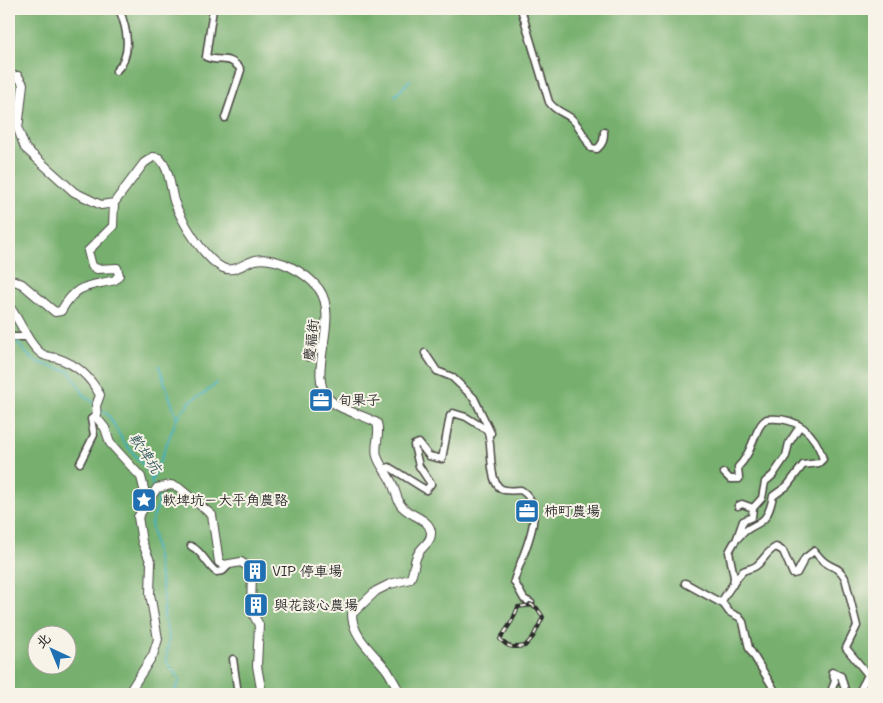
<svg xmlns="http://www.w3.org/2000/svg" width="883" height="703" viewBox="0 0 883 703" font-family="Mali,'LXGW WenKai TC',sans-serif">
<style>
.forest{fill:#77b06e;stroke:#516e4c;fill-rule:evenodd}
.lines{fill:none;stroke-linecap:round;stroke-linejoin:round}
.stream{stroke:#3fafbb;stroke-width:2}
.minor-casing{stroke:#494642;stroke-width:9}
.tertiary-casing{stroke:#494642;stroke-width:10}
.minor{stroke:#fff;stroke-width:6}
.tertiary{stroke:#fff;stroke-width:8}
.rail-casing{stroke:#2b2b2b;stroke-width:4}
.rail{stroke:#f7f3e8;stroke-width:2;stroke-dasharray:5.5;stroke-linecap:butt}
.labels{text-anchor:middle;stroke-width:4;stroke-linejoin:round;paint-order:stroke}
.street-label{font-size:14px;fill:#2b2b2b;stroke:#f7f3e8}
.poi-label{font-size:14px;fill:#2b2b2b;stroke:#f7f3e8;text-anchor:start}
.water-label{font-size:15px;font-style:italic;fill:#32595d;stroke:#f7f3e8}
</style>
<rect width="100%" height="100%" fill="#f7f3e8"/>
<filter id="ink" filterUnits="userSpaceOnUse"><feTurbulence type="fractalNoise" baseFrequency=".02" numOctaves="2"/><feDisplacementMap in="SourceGraphic" scale="10" xChannelSelector="R" yChannelSelector="G"/><feConvolveMatrix kernelMatrix="1 2 1 2 8 2 1 2 1" color-interpolation-filters="sRGB"/></filter>
<filter id="wash" filterUnits="userSpaceOnUse"><feTurbulence type="fractalNoise" baseFrequency=".0096" numOctaves="4" result="noise"/><feDisplacementMap in="SourceGraphic" scale="20" xChannelSelector="R" yChannelSelector="G"/><feGaussianBlur stdDeviation="1.12" result="paint"/><feColorMatrix in="noise" values="0 0 0 0 0 0 0 0 0 0 0 0 0 0 0 0 0 1.4 0 .05"/><feComposite in="paint" operator="in"/></filter>
<g filter="url(#wash)">
<rect width="100%" height="100%" fill="#f3e2c7"/>
<!-- forest -->
<path class="forest" d="M9,9H874V694H9ZM38,636H68V666H38Z"/>
<g class="lines">
<!-- stream -->
<path class="stream" d="M395,96L410,80
M9,327L12,334
M14,338C32,364 39,364 69,371L85,396L94,403
M99,408L109,416L123,441L149,472L153,487
M177,418L191,401L205,393L217,383
M152,481L177,418L159,366
M156,494L159,503L151,523L164,600V618L169,637L166,661L180,680L173,694"/>
</g>
</g>
<g filter="url(#ink)">
<g class="lines">
<defs>
<path id="minor" d="M213,9L206,57C221,63 229,54 241,70L225,118
M521,9L549,102C555,111 563,112 571,118C581,127 584,137 591,148L597,149C603,144 604,140 604,132
M116,71C133,55 127,28 119,9
M9,337H27
M425,353L437,371L452,377L474,398L491,433
M308,357L325,344
M80,463L94,435L91,419L97,415
M383,469L389,467L426,490L431,484L419,466L414,445L419,443L429,456L442,459L450,416L453,413L466,417L487,430C494,444 486,487 505,490C510,491 516,490 521,490C550,508 521,556 514,581L524,599L531,603
M724,473L730,479H739L738,467C754,452 754,426 767,419C796,416 815,432 823,459L819,463L803,465L787,486L773,496C766,532 754,518 737,539C734,542 731,548 729,552L734,577L733,585
M738,506L742,504L753,508L762,498L765,482L773,475L786,456L789,443L800,426
M737,538L743,521L752,517L753,508
M191,546C203,552 206,564 216,572L223,571L230,564
M685,583L723,604
M233,659L238,694
M777,694L749,648L743,622L739,617L729,612L722,602C723,597 738,577 742,572C745,569 752,569 756,566C764,560 767,551 776,547L783,551L793,574L797,573L805,558L814,551C818,555 821,560 826,563C836,570 838,566 845,578L857,626L846,648L874,682
M795,694L797,692L801,694
M830,694L835,681L832,672L841,676L845,690L844,694
M858,694L868,675"/>
<path id="tertiary" d="M9,77L18,76L23,84L18,129L25,148L74,192L101,205L114,203L144,163L153,157L159,158C170,169 170,187 174,201C181,220 204,259 223,268C234,273 244,263 255,260C276,256 306,272 319,289C341,320 305,374 329,399C340,411 363,414 377,423C381,434 374,444 377,456C380,466 388,474 392,483C395,490 397,498 400,504C407,516 429,517 431,532C432,542 422,546 418,554C413,562 415,571 410,579L390,584L376,591L352,614C352,637 374,653 387,670C392,678 396,686 401,694
M9,283L12,280L22,284L55,312L61,311C77,283 87,287 115,280L119,275L117,268L97,269L92,266L88,251L113,226L114,203
M9,306C20,320 28,344 42,354C46,357 52,357 57,358C78,365 90,377 100,395L96,406L97,418L105,428L110,443L141,477L147,501
M128,694L153,655L158,639L150,594L151,563L142,542L138,517L157,488L171,485L178,487L212,515L219,562L224,565L241,562L247,566L252,572L251,610L259,625L257,666L262,694"/>
</defs>
<!-- minor casing -->
<use href="#minor" class="minor-casing"/>
<!-- tertiary casing -->
<use href="#tertiary" class="tertiary-casing"/>
<!-- minor -->
<use href="#minor" class="minor"/>
<!-- tertiary -->
<use href="#tertiary" class="tertiary"/>
<defs>
<path id="rail" d="M530,604L537,608L543,617L533,637L525,646C513,648 508,648 500,639L512,621L518,607L533,605"/>
</defs>
<!-- rail casing -->
<use href="#rail" class="rail-casing"/>
<!-- rail -->
<use href="#rail" class="rail"/>
</g>
</g>
<!-- icons -->
<defs>
<symbol id="office-square" viewBox="-11 -11 22 22"><rect x="-9" y="-9" width="18" height="18" rx="4" fill="#1f6fb2" stroke="#f7f3e8"/><path d="M-6-3h4V-5.5h4V-3h4V5H-6ZM-1-4.5V-3h2v-1.5ZM-6 0V1H6V0Z" fill="#fff"/></symbol>
<symbol id="sight-square" viewBox="-11 -11 22 22"><rect x="-9" y="-9" width="18" height="18" rx="4" fill="#1f6fb2" stroke="#f7f3e8"/><path d="M0-6L1.8-2.2L6-1.7L2.9 1.2L3.7 5.4L0 3.3L-3.7 5.4L-2.9 1.2L-6-1.7L-1.8-2.2Z" fill="#fff"/></symbol>
<symbol id="building-square" viewBox="-11 -11 22 22"><rect x="-9" y="-9" width="18" height="18" rx="4" fill="#1f6fb2" stroke="#f7f3e8"/><path d="M-4-6H4V6H1V3H-1V6H-4ZM-2.5-4.3h1.7v1.8h-1.7ZM.8-4.3h1.7v1.8H.8ZM-2.5-1h1.7V.8h-1.7ZM.8-1h1.7V.8H.8Z" fill="#fff"/></symbol>
</defs>
<g fill-rule="evenodd">
<use href="#office-square" x="307" y="386" width="28" height="28"/>
<use href="#sight-square" x="130" y="486" width="28" height="28"/>
<use href="#office-square" x="513" y="497" width="28" height="28"/>
<use href="#building-square" x="241" y="557" width="28" height="28"/>
<use href="#building-square" x="242" y="591" width="28" height="28"/>
</g>
<g class="labels">
<!-- street labels -->
<g class="street-label">
<text transform="translate(311 340) rotate(-84)" y="5">慶福街</text>
</g>
<!-- poi labels -->
<g class="poi-label">
<text x="338" y="405">旬果子</text>
<text x="162" y="505">軟埤坑－大平角農路</text>
<text x="544" y="516">柿町農場</text>
<text x="272" y="576">VIP 停車場</text>
<text x="274" y="610">與花談心農場</text>
</g>
<!-- water labels -->
<g class="water-label">
<text transform="translate(145 453) rotate(56)" y="5">軟埤坑</text>
</g>
</g>
<!-- margin -->
<rect width="883" height="703" fill="none" stroke="#f7f3e8" stroke-width="30"/>
<!-- north arrow -->
<g transform="translate(52 650) rotate(316)"><circle r="24" fill="#f7f3e8" stroke="#a5a39c"/>
<path d="M0-4L9 19L0 12L-9 19Z" fill="#1f6fb2"/>
<text y="-8" font-size="14" font-weight="bold" text-anchor="middle" fill="#2b2b2b">北</text>
</g>
</svg>
